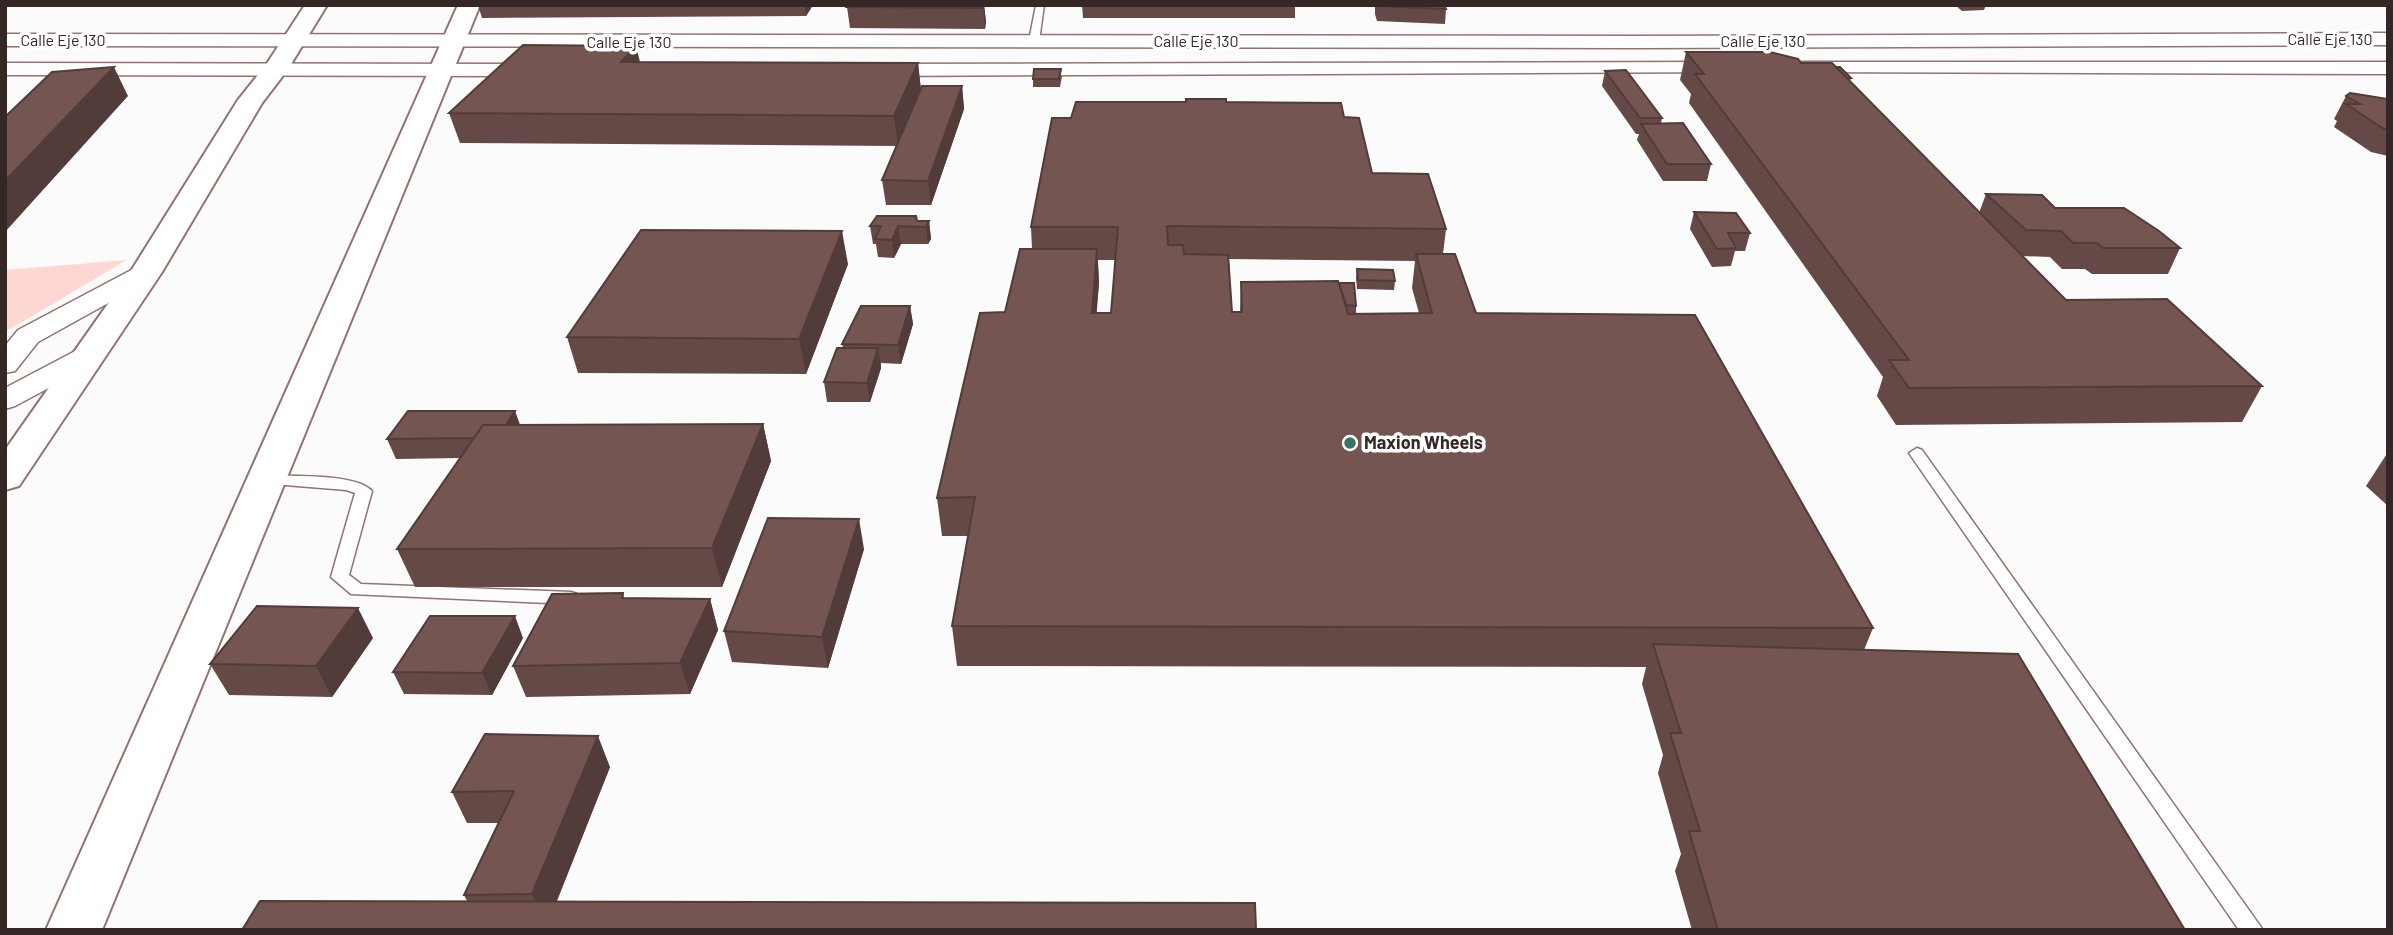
<svg xmlns="http://www.w3.org/2000/svg" width="2393" height="935" viewBox="0 0 2393 935" font-family="Barlow,sans-serif">
<style>
.green{fill:#ffd7d2}
.lines{fill:none;stroke-linecap:round;stroke-linejoin:round}
.lane-casing{stroke:#94726e;stroke-width:3}
.street-casing{stroke:#94726e;stroke-width:3}
.secondary-casing{stroke:#94726e;stroke-width:4}
.lane{fill:#fff;fill-rule:evenodd}
.street{fill:#fff;fill-rule:evenodd}
.secondary{fill:#fff;fill-rule:evenodd}
.wall{fill:#654946;fill-rule:evenodd}
.shaded-wall{fill:#523c39}
.building{fill:#755551;stroke:#523c39;stroke-width:2}
.poi-dot{fill:#337566;stroke:#fff;stroke-width:2.5}
.labels{text-anchor:middle;stroke-width:7;stroke-linejoin:round;paint-order:stroke}
.far-street-label{font-size:16px;fill:#352725;stroke:#fff}
.poi-label{font-size:18px;font-weight:bold;fill:#352725;stroke:#fff;text-anchor:start}
</style>
<rect width="100%" height="100%" fill="#fbfbfb"/>
<!-- green -->
<path class="green" d="M127,260L5,332V270Z"/>
<g class="lines">
<defs>
<path id="lane" d="M1036,5H1044L1039,41L1034,44L1029,41Z
M1917,448L1922,450L2263,930H2239L1909,453Z
M267,475C292,477 356,473 372,491L349,575L361,584L571,592L577,594L580,598L577,602L571,604L351,594L331,577L355,493L346,490L261,483L259,480L261,477Z"/>
<path id="street" d="M2388,33V45L1635,48L5,46V34L1635,36Z
M1726,62L1736,68L1733,72L875,76L865,70L875,64Z
M1799,62H2388V74L1792,72L1789,68Z
M5,63L539,64L549,70L539,76L5,75Z
M146,264L155,267L159,272L155,277L38,342L15,371L5,373V346L18,330L137,267Z
M91,346L101,348L105,354L101,360L15,406L5,409V388L81,348Z"/>
<path id="secondary" d="M305,5H327L288,69L262,103L162,272L19,486L5,490V450L131,271L238,100L266,65Z
M458,5H480L102,930H46Z"/>
</defs>
<!-- lane casing -->
<use href="#lane" class="lane-casing"/>
<!-- street casing -->
<use href="#street" class="street-casing"/>
<!-- secondary casing -->
<use href="#secondary" class="secondary-casing"/>
<!-- lane -->
<use href="#lane" class="lane"/>
<!-- street -->
<use href="#street" class="street"/>
<!-- secondary -->
<use href="#secondary" class="secondary"/>
</g>
<!-- wall -->
<path class="wall" d="M478,5H813L806,16L482,18Z
M849,5H984L986,22L985,29L850,28L847,7Z
M1082,5H1295V18H1083Z
M1375,5H1444L1446,9L1445,24L1377,21L1375,14Z
M1955,5H1986L1984,10L1962,11Z
M1686,52L1801,63L1836,67L1851,78L1850,81L1979,213L1986,194L2055,208L2180,248L2168,274H2092L2085,269H2062L2050,257L2022,256L2066,300L2262,386L2242,422L1896,425L1877,396L1883,377L1689,103L1691,94L1680,80Z
M641,62L918,63L921,89L962,86L964,109L931,205H886L882,180L897,146L460,143L449,113Z
M1605,71L1662,118L1661,123L1711,164L1707,181H1663L1637,140L1639,134H1636L1602,86Z
M1062,76L1060,87H1033V79Z
M2346,96L2388,99V156L2371,152L2334,127L2337,121L2334,119Z
M1226,102L1344,117L1372,173L1446,229L1443,254L1476,313L1873,628L1864,650L2185,930H1692L1675,871L1681,854L1658,773L1663,755L1642,684L1646,667L957,666L952,626L968,536H942L937,498L1005,312L1032,249L1031,227L1071,118ZM1229,259L1415,261L1412,288L1419,313L1356,314V306L1241,282L1240,312H1232ZM1098,260H1115L1111,313H1096L1099,283Z
M1694,212L1750,233L1745,251H1735L1731,266L1712,267L1690,229Z
M929,221L931,239L928,244H901L894,258L878,257L876,244H873L870,226Z
M848,264L806,374L578,373L567,337Z
M1357,269L1395,281L1394,290L1357,289L1356,278Z
M910,306L913,324L901,364L881,363V368L870,402H827L824,382L843,348L842,344Z
M763,424L771,461L722,587H415L397,549L460,458L396,459L387,439L520,425Z
M2388,452V506L2366,486Z
M864,549L828,668L732,662L724,631Z
M623,593L624,598L710,599L718,630L690,694L526,697L513,666Z
M373,638L332,697L229,695L210,664Z
M523,638L492,695L404,694L393,672Z
M610,767L557,901H467L464,895L498,823H467L452,792Z"/>
<!-- shaded-wall -->
<path class="shaded-wall" d="M804,5H813L806,16Z
M983,5H984L986,22L985,29Z
M636,46L643,74L621,62Z
M918,63L921,92L898,146L894,116Z
M114,67L128,96L5,232V181Z
M962,86L964,109L931,205L928,181Z
M929,221L931,239L928,244L926,227Z
M898,226L901,244L894,258L892,240Z
M842,231L848,264L806,374L799,339Z
M1097,249L1099,283L1094,348L1092,313Z
M910,306L913,324L901,364L898,345Z
M878,348L881,368L870,402L867,383Z
M515,411L522,430L497,438Z
M763,424L771,461L722,587L712,548Z
M859,519L864,549L828,668L822,637Z
M710,599L718,630L690,694L680,663Z
M358,608L373,638L332,697L316,666Z
M515,616L523,638L492,695L482,673Z
M598,736L610,767L547,925L532,894Z"/>
<!-- building -->
<path class="building" d="M849,5H983V8L847,7Z
M1378,5H1444L1446,9L1378,6Z
M523,45L636,46L621,62L918,63L894,116L449,113Z
M1686,52H1770L1798,59L1801,63H1832L2066,300L2167,299L2262,386L1909,388L1889,360H1909L1695,74H1704Z
M114,67L5,181V117L52,72Z
M1836,67H1840L1851,78H1847Z
M1034,69H1061L1059,79H1033Z
M1626,70L1662,118H1640L1605,71Z
M922,86H962L928,181L882,180Z
M2350,93L2388,99V129H2384L2346,104H2360L2346,96Z
M1186,99H1226V102L1341,103L1344,117L1359,118L1372,173L1428,174L1446,229L1167,226L1168,245H1183L1184,254L1228,255L1232,312H1242L1241,282L1338,281L1348,314L1432,313L1416,254H1455L1476,313L1695,315L1873,628L952,626L975,497L937,498L980,313L1005,312L1020,249H1097L1092,313H1111L1118,227H1031L1052,118H1071L1076,102H1186Z
M1683,123L1711,164H1667L1641,124Z
M1986,194L2042,195L2055,208H2124L2159,231L2180,248H2103L2097,243H2073L2061,231L2026,230Z
M1694,212L1736,213L1750,233H1728L1736,248L1717,249Z
M877,216H916L917,221H929L926,227L898,226L892,240L875,239L881,226H870Z
M641,230L842,231L799,339L567,337Z
M1357,269L1393,270L1395,281L1358,280Z
M1339,283H1354L1356,306L1346,305Z
M861,306H910L898,345L842,344Z
M837,348H878L867,383L824,382Z
M408,411H515L506,425H483L474,438L387,439Z
M763,424L712,548L397,549L483,425Z
M768,518L859,519L822,637L724,631Z
M623,593L622,598L710,599L680,663L513,666L552,594Z
M257,606L358,608L316,666L210,664Z
M430,616H515L482,673L393,672Z
M1653,644L2018,654L2185,930H1718L1689,831H1700L1670,733H1681Z
M485,734L598,736L532,894L464,895L514,791L452,792Z
M260,901L1255,903L1256,930H242Z"/>
<!-- markers -->
<circle class="poi-dot" cx="1350" cy="443" r="7"/>
<g class="labels">
<!-- far-street labels -->
<g class="far-street-label">
<text x="2330" y="45">Calle Eje 130</text>
<text x="63" y="46">Calle Eje 130</text>
<text x="1196" y="47">Calle Eje 130</text>
<text x="1763" y="47">Calle Eje 130</text>
<text x="629" y="48">Calle Eje 130</text>
</g>
<!-- poi labels -->
<g class="poi-label">
<text x="1364" y="449">Maxion Wheels</text>
</g>
</g>
<!-- border -->
<rect width="2393" height="935" fill="none" stroke="#352725" stroke-width="14"/>
</svg>
